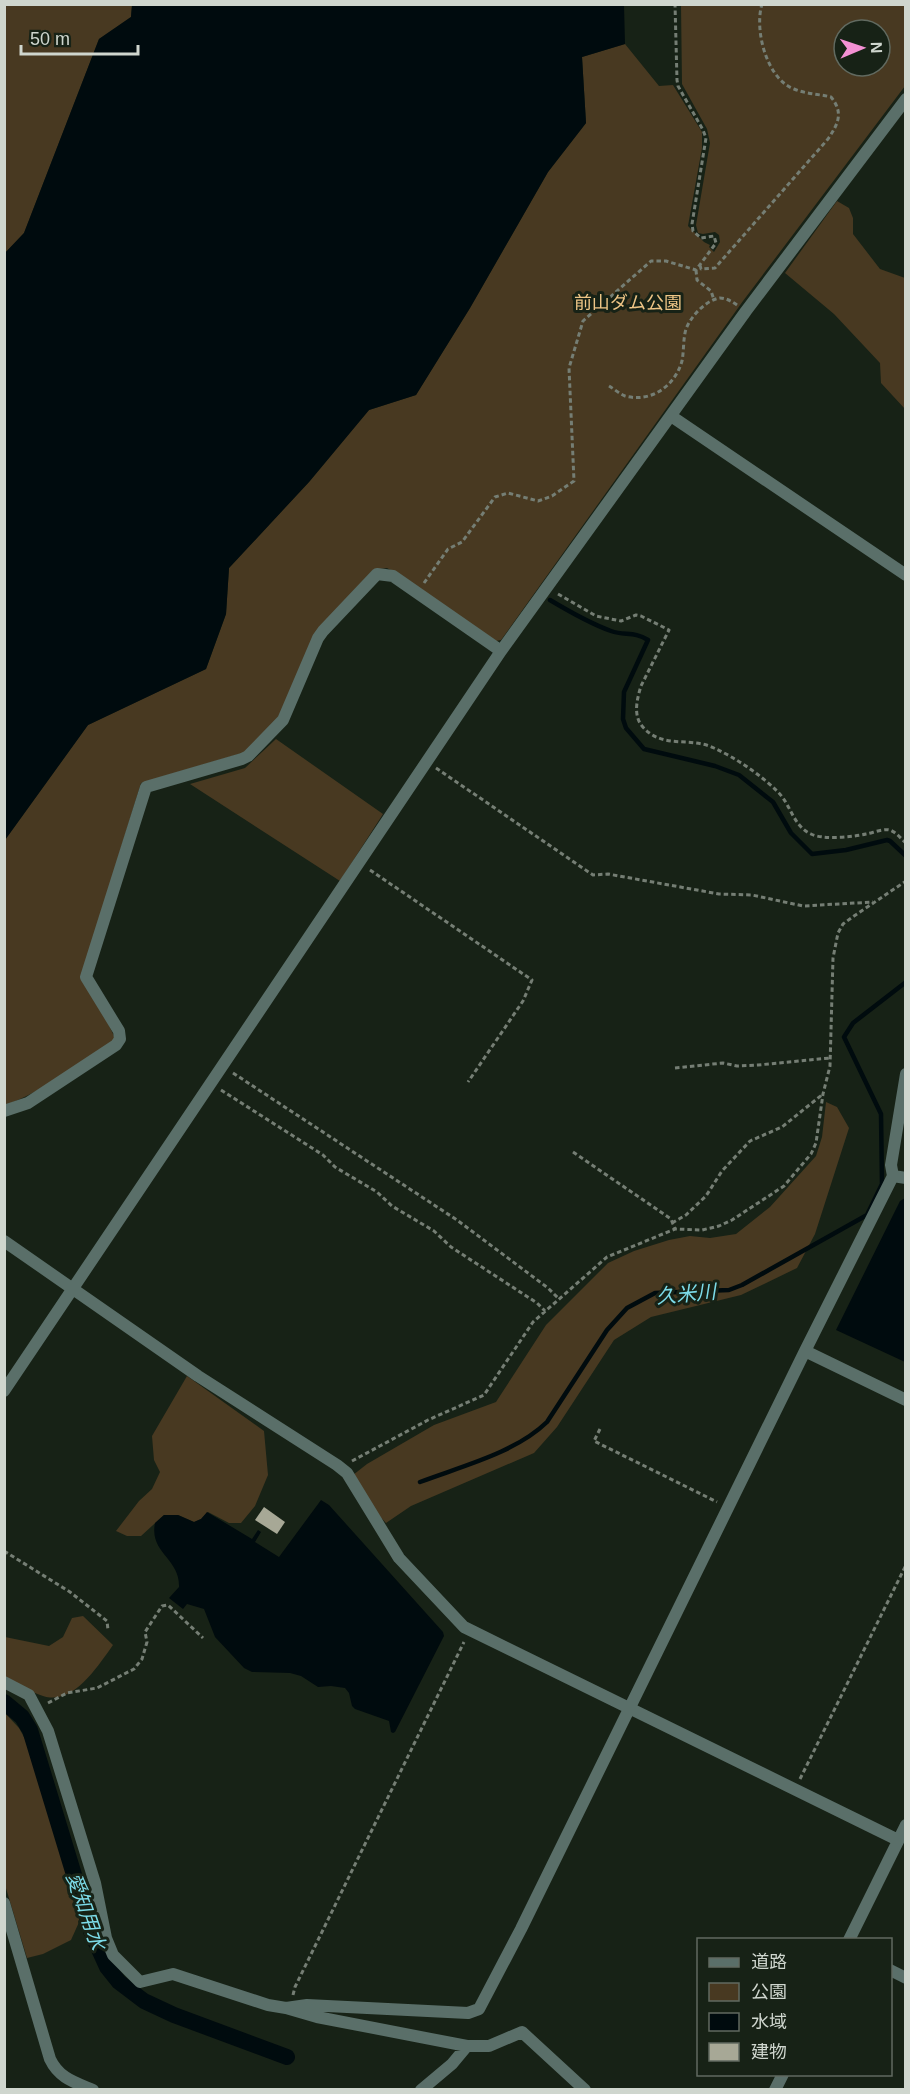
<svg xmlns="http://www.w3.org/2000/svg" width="910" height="2094" viewBox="0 0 910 2094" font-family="Arial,'Noto Sans JP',sans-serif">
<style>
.green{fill:#483921;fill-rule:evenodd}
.water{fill:#000b0e}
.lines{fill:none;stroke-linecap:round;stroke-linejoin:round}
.stream{stroke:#000b0e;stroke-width:4.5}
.canal{stroke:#000b0e;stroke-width:16}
.building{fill:#a7a896}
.path{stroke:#757e74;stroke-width:3;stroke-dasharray:4.5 3;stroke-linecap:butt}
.street{stroke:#5a6f69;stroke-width:12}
.labels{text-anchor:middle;stroke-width:6;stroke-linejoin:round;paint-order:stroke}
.park-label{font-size:18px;fill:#eec586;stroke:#172216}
.water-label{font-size:20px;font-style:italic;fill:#7cdbe8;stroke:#172216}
</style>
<rect width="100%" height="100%" fill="#172216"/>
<!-- green -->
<path class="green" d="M4,5H132L131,17L99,39L24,233L5,253Z
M681,5H905V86L743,301L501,640L496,641L394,572L387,568L373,570L320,627L279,717L246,752L141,783L83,972L115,1038L112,1042C78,1064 43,1092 5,1105V840L88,725L206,669L226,614L229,568L309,482L369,410L416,395L470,308L548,172L586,123L582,57L625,44L659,86L673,85L702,132V148L688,226L704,242L710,245L709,247L714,252L720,242L719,235L715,232L703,234L698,233L696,225L710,143L707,129L682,84ZM844,30H880V66H844Z
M837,201L849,208L853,218V234L880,269L905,278V409L881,383L880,363L834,314L785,273Z
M276,739L383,814L340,881L190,784L245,768Z
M826,1102L837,1107L849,1128L815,1234L797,1268L741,1295L651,1317L614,1340L557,1427L534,1453L411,1506L386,1523L360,1495L353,1475L367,1464L434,1425L496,1402L546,1325L608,1263L634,1251L669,1240L690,1236L710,1238L736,1234L770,1207L816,1156L822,1137Z
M187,1376L264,1431L268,1475L255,1506L241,1523H229L208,1512L201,1519L194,1522L178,1515H164L141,1536H127L116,1531L139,1501L152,1489L160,1472L154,1460L152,1436Z
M83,1616L113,1645C98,1666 73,1706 43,1696C30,1692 17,1684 5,1678V1637L49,1646L63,1637L72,1618Z
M4,1712L19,1728L31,1750L80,1920L71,1940L43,1954L27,1958L5,1885Z"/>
<!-- water -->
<path class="water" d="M132,5H624L625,44L582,57L586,123L548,172L470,308L416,395L369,410L309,482L229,568L226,614L206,669L88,725L5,840V253L24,233L99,39L131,17Z
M905,1198V1362L836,1330L900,1201Z
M321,1500L329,1505L443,1632L444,1636L395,1732L393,1733L391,1732L389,1721L355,1709L352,1706L349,1693L345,1688L331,1686L318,1687L301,1676L290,1673L252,1672L244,1668L215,1637L204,1609L187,1604L183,1609L169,1598L179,1587C180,1558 149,1553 155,1523L164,1515H178L194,1522L201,1519L207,1512L252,1539L258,1530L261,1532L255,1542L279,1557Z"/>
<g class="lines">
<!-- stream -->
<path class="stream" d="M550,600C570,612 589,623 611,631C625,636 634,631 648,640L624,692L623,719L626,728L644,749L715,766L739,775L773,802L791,833L812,854L846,850L887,840L890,841L906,856
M420,1482C462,1466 515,1453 547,1422L607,1330L627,1308L655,1293L729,1290L742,1285L867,1215L882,1184L881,1114L844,1037L853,1023L906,982"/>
<!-- canal -->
<path class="canal" d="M4,1702L22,1717L30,1730L92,1934L107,1967L119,1982L144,2001L174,2015L287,2057"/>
</g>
<!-- building -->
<path class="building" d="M264,1507L285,1522L277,1534L255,1520Z"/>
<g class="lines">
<!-- path -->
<path class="path" d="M700,265L701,269L715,268L828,139C838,124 844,113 831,97C819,94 806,94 794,89C767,79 754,31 762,4
M696,270L697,280L711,291L714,300
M609,386C614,389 620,394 625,396C651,403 675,386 682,361C684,351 683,339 686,329C691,316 706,300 720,298C726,298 731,301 737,305
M424,583L448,549L462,542L495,497L508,493L538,501L552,496L574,481L569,368L583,321L651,261H666L696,270L716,243L714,236L701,238L693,231L692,224L706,138L703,130L678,86L677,80L675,4
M558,594L596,616L621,621L636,615L641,616L669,630L641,686C637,699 633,715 642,726C662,750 690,736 714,748C736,758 761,775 778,792C791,805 793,826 811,834C823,840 852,837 866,834C873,833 886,827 892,831C897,833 902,840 906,843
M436,768L593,875L608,874L719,894L752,895L803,906L873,902
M370,870L532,980L523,1001L468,1082
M675,1068L723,1063L737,1066L758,1065L830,1058
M233,1073L457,1220L548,1288L559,1299
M221,1090L323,1155L335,1167L377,1192L392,1206L434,1231L451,1247L537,1303L545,1311
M573,1152L671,1219L675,1229
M672,1223L686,1215L706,1196L722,1171L750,1141L782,1127L823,1094
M600,1429L594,1441L717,1502
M352,1461L428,1420L484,1395L533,1322L607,1257L675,1229L702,1230L719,1226L732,1220L784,1186L811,1154L816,1143L823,1094L830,1066L833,958L838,933L843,924L854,916L906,881
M4,1551L70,1592L107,1621L108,1630
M48,1703L67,1693L97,1688L134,1669L142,1659L147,1642L145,1632L162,1606L168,1605L203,1638
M800,1779L906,1565
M293,1995L295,1987L464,1642"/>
<!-- street -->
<path class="street" d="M671,416L906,575
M4,1111L28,1103L116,1045L120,1039L119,1031L86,977L146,787L242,759L248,756L283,720L318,638L323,631L377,574L393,576L501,651
M893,1176L906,1178
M4,1241L198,1376L337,1465L347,1473L399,1558L464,1627L898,1840
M805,1351L906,1400
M4,1391L501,651L746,311L906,99
M4,1682L29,1695L48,1731L95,1883L106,1938L113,1955L140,1982L173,1974L268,2005L286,2008L317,2017L467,2046H489L522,2032L585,2090
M4,1903L50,2059C59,2078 74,2082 93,2090
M849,1940L906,1825
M890,1970L906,1978
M286,2008L307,2005L468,2013L479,2009L521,1929L805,1351L893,1176L891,1165L906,1074
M421,2090L452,2064L467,2046
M775,2090L783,2074"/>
</g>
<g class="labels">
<!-- park labels -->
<g class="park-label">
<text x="628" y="309">前山ダム公園</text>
</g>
<!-- water labels -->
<g class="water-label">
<text transform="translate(686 1294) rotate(-5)" y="7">久米川</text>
<text transform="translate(86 1911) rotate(71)" y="7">愛知用水</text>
</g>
</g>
<!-- border -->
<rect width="910" height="2094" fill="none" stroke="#cfd6ce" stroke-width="12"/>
<!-- legend -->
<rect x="697" y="1938" width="195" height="138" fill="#172216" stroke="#616a60" stroke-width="1.5"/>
<rect x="709" y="1958" width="30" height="9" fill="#5a6f69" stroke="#616a60" stroke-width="1.5"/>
<text x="751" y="1968" font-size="18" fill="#cfd6ce">道路</text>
<rect x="709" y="1983" width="30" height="18" fill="#483921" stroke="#616a60" stroke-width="1.5"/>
<text x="751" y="1998" font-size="18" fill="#cfd6ce">公園</text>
<rect x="709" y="2013" width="30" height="18" fill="#000b0e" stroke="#616a60" stroke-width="1.5"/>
<text x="751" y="2028" font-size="18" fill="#cfd6ce">水域</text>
<rect x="709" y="2043" width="30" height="18" fill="#a7a896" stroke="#616a60" stroke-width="1.5"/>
<text x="751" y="2058" font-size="18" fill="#cfd6ce">建物</text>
<!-- north arrow -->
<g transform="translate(862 48) rotate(88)"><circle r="28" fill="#172216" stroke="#616a60" stroke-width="1.5"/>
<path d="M0-4.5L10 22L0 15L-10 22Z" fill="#f491d4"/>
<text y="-9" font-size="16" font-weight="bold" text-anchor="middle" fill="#cfd6ce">N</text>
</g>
<!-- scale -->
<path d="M21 45v9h117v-9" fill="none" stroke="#cfd6ce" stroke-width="3"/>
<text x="30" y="45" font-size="18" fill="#cfd6ce" stroke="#172216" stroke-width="4.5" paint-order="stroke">50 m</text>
</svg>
